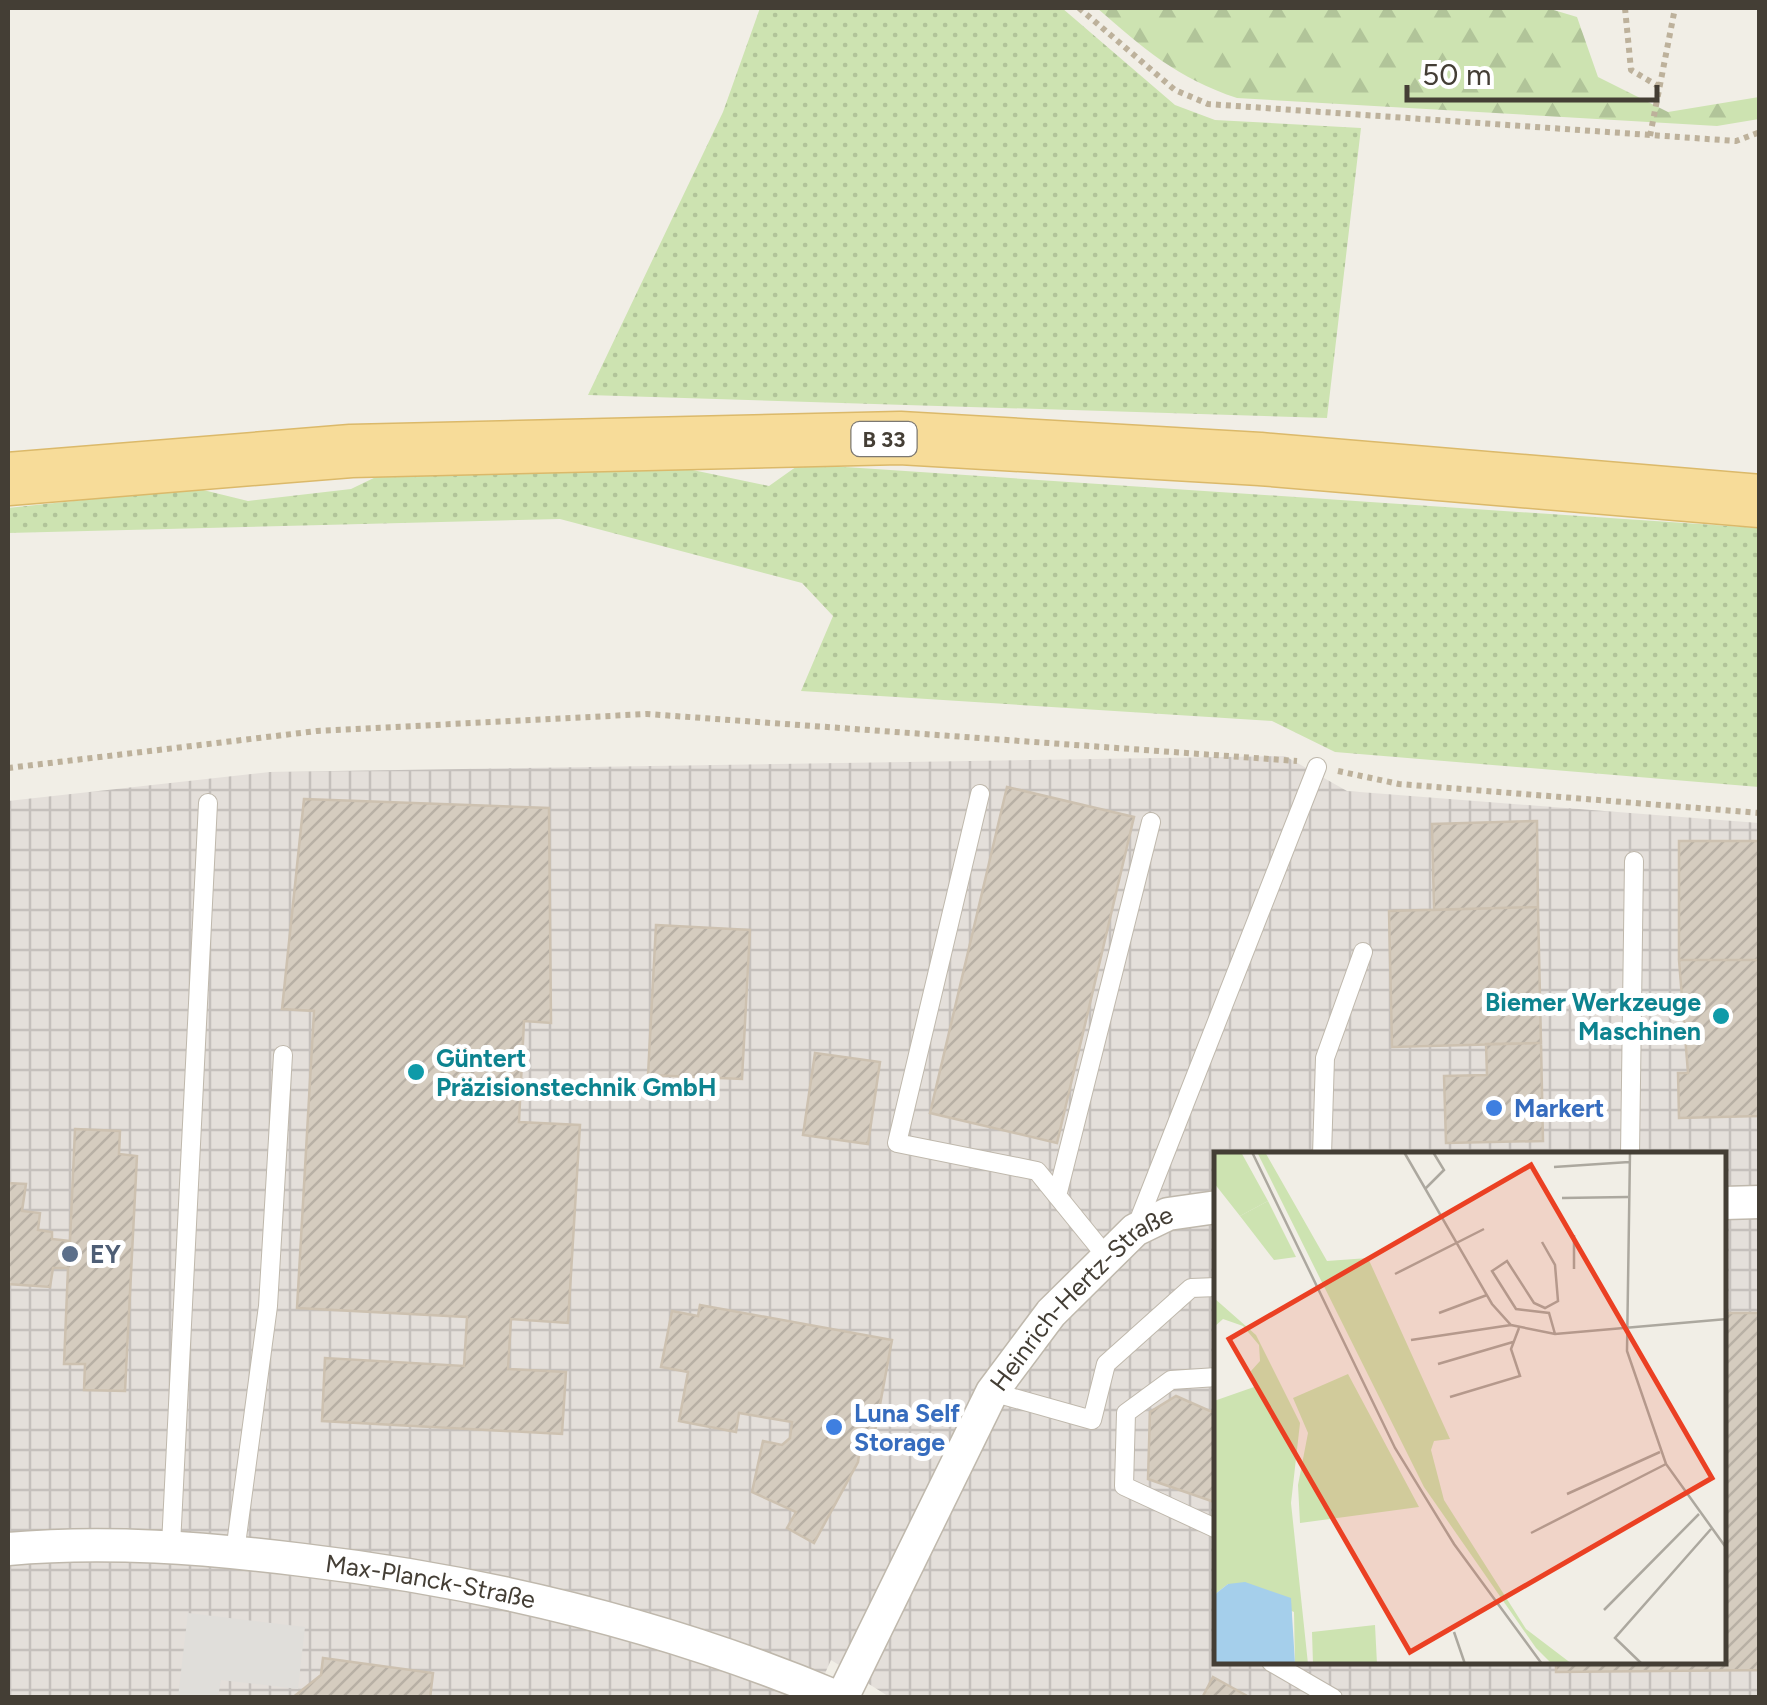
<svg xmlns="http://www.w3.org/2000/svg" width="1767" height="1705" viewBox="0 0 1767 1705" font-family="Figtree,sans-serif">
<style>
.industrial{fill:url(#industrial-grid);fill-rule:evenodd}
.grass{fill:url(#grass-dots)}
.forest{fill:url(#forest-firs)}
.parking{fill:#e0deda}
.building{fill:url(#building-hatch);stroke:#cdc1b0;stroke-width:2.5}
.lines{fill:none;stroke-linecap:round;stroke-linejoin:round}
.service-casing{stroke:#bfb8ac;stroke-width:20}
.minor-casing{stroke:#bfb8ac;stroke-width:35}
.primary-casing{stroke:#dbb96a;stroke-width:55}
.path{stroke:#bdb19b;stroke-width:6;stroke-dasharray:5 5;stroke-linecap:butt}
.service{stroke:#fff;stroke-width:18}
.minor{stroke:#fff;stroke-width:32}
.primary{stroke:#f7dc99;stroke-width:52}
.culture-dot{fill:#0f9aa8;stroke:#fff;stroke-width:4}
.shop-dot{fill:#3f7fe0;stroke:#fff;stroke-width:4}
.service-dot{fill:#5c6f8a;stroke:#fff;stroke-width:4}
.labels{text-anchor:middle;stroke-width:10;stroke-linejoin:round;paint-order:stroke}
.shield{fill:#fff;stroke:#7c7872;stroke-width:2.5}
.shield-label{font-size:22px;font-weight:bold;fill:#443e35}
.culture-label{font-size:25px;font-weight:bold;fill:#0d838f;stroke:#fff;text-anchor:end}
.shop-label{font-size:25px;font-weight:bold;fill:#366cbe;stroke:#fff;text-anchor:start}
.service-label{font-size:25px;font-weight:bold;fill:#4e5e75;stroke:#fff;text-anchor:start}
.street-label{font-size:25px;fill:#443e35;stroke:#fff}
.inset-road{fill:none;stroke:#aca89f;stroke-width:2.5}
.view{fill:#eb4023;fill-opacity:0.15;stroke:#eb4023;stroke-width:5}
.inset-edge{fill:none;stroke:#443e35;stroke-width:5}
</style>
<defs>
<pattern id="industrial-grid" width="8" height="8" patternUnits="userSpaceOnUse" patternTransform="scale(2.5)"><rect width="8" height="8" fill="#e4dfda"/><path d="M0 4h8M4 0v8" fill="none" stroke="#c5c0bc"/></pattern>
<pattern id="grass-dots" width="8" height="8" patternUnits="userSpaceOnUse" patternTransform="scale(2.5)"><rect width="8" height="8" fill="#cde3b1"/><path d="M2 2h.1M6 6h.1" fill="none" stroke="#b1c499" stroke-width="1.8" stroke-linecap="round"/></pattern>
<pattern id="forest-firs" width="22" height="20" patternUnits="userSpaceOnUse" patternTransform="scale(2.5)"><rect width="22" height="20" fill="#cde3b1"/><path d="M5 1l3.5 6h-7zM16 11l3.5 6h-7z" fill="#b1c499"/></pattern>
<pattern id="building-hatch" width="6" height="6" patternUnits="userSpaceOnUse" patternTransform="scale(2.5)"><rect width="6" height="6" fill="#d5ccbf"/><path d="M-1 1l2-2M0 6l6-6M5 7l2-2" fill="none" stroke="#b8b0a5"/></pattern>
</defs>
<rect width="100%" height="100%" fill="#f1eee6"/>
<!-- industrial -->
<path class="industrial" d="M1285,756L1347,791L1759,823V1697L891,1698L831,1660L814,1698L8,1697V801L270,772ZM1217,1155H1724V1662H1217Z"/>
<!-- grass -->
<path class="grass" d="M760,8H1062L1175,105L1215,120L1361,128L1327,418L588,395L723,112Z
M664,464L769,486L800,464L1759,528V787L1335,752L1272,721L801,691L833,616L802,583L560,519L8,533V508L195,488L248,501L351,489L380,475Z"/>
<!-- forest -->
<path class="forest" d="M1097,8H1547L1577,17L1598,77L1668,112L1759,97V119L1717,126L1237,98C1177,78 1144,49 1097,8Z"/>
<!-- parking -->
<path class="parking" d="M188,1613L305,1627L298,1689L221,1680L218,1697H178Z"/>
<!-- building -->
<path class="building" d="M1007,787L1134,817L1057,1143L930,1113Z
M304,799L549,808L551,1023L524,1021L519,1122L580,1125L568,1323L511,1319L508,1369L566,1372L562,1434L322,1421L325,1358L464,1366L467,1317L297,1308L314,1011L282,1009Z
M1537,821L1538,907L1434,910L1432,824Z
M1679,841H1760V960H1679Z
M1538,907L1541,1043L1392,1047L1389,911Z
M656,925L750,930L742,1079L648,1075Z
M1679,960H1760V1116L1679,1118L1678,1073H1688Z
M1541,1043L1543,1141L1446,1143L1444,1076L1487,1075L1486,1044Z
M815,1053L880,1062L868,1144L803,1135Z
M75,1129L120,1131L119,1154L137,1156L125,1391L84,1390L85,1364H64L68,1268H53L50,1287L8,1284V1183L26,1184L22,1211L40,1213L38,1230L52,1232V1239L70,1241Z
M700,1305L892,1340L874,1437L862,1435L858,1462L814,1543L787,1528L796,1512L752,1492L763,1441L782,1445L790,1438L792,1422L739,1413L736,1432L679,1421L688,1372L661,1367L672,1311L698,1316Z
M1724,1313H1760V1670L1556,1672V1662H1724Z
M1176,1396L1217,1414V1503L1148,1479L1150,1412Z
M323,1658L433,1673L430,1698H292L321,1675Z
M1213,1677L1251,1698H1202Z"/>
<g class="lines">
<defs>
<path id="service" d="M980,794L897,1143L1037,1171L1106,1256
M1322,1155L1325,1058L1363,952
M1630,1155L1634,861
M1057,1196L1151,822
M1135,1230L1317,767
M1217,1377L1171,1380L1126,1413L1124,1486L1217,1529
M992,1392L1092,1420L1106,1364L1191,1288L1217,1287
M171,1545L208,803
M235,1552L268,1306L283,1055
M1271,1662L1333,1698"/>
<g id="minor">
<path d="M1724,1203L1760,1202"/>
<path id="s1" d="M8,1549C106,1540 205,1548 303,1560C488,1582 667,1625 839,1698"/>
<path id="s2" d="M842,1698L992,1392L1051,1313L1135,1230L1168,1214L1217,1207"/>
</g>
<path id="primary" d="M8,479L351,451L900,438L1260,459L1760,501"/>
</defs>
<!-- service casing -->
<use href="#service" class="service-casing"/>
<!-- minor casing -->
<use href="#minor" class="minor-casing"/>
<!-- primary casing -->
<use href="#primary" class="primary-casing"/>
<!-- path -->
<path class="path" d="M1079,8L1175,90L1208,104L1736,141L1760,132
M1625,8L1631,70L1658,86
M1650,136L1675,8
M8,768L317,731L647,714L1297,761
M1338,771L1399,784L1760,813"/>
<!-- service -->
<use href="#service" class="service"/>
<!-- minor -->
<use href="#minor" class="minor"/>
<!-- primary -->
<use href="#primary" class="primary"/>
</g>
<!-- markers -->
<g class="culture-dot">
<circle cx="1721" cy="1016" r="10"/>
<circle cx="416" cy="1072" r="10"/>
</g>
<g class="shop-dot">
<circle cx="1494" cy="1108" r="10"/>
<circle cx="834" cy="1427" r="10"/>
</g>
<circle class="service-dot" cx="70" cy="1254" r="10"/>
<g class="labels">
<!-- shield labels -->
<rect class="shield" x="851.5" y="422" width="65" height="34" rx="8"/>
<g class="shield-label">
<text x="884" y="447">B 33</text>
</g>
<!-- culture labels -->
<g class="culture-label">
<text x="1701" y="1011">Biemer Werkzeuge<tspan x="1701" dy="29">Maschinen</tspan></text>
<text x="436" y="1067" text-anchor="start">Güntert<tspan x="436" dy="29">Präzisionstechnik GmbH</tspan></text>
</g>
<!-- shop labels -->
<g class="shop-label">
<text x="1514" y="1117">Markert</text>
<text x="854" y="1422">Luna Self<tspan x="854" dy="29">Storage</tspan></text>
</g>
<!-- service labels -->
<g class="service-label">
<text x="90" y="1263">EY</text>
</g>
<!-- street labels -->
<g class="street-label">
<text dy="9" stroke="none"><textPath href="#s2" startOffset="472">Heinrich-Hertz-Straße</textPath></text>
<text dy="9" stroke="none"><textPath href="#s1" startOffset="425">Max-Planck-Straße</textPath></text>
</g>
</g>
<!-- overview -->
<g transform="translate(1214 1152)">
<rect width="512" height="512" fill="#f1eee6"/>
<path d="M43,0H51L113,109L154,106L236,287L220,289L217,298L230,348L312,477L358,512H338L322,496L210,335ZM54,49L82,105L60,108L26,64ZM134,222L205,355L86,371L84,333L94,281L79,246ZM161,473L163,512H99L98,480Z" fill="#cde3b1"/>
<path d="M0,0H27L54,49L26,64L0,31ZM0,146L42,183L86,271L77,351L94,512H81L80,460L14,432L0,443V249L40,235L37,219L46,209L45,193L29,174L9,167L0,175Z" fill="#cde3b1"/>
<path d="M31,430L77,446L81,512H0V443L14,432Z" fill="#a5cfeb"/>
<path class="inset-road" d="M38,0L181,296L240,392L328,512M190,0L278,152L297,173L341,182L513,167M416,0L413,199L452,312L513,397M340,15L415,10M211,37L230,18L219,0M348,46L414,45M360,83V117M328,90L341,113L344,149L331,156L320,151L293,109L278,119L302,157L335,161L341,182M181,122L270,77M225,161L273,143M197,188L297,173M224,212L299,190M236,245L306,224L297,197L305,176M353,342L446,300M317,381L452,312M390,458L485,362M240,480L251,512M428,512L401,486L497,377"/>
<path class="view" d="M317,13L498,326L196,500L15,187Z"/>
<rect width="512" height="512" class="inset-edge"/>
</g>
<!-- border -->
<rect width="1767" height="1705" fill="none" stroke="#443e35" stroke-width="20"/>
<!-- scale -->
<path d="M1407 85v15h250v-15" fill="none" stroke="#443e35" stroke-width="5"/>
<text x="1422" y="85" font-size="30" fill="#443e35" stroke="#ffffff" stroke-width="8" paint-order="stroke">50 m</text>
</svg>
